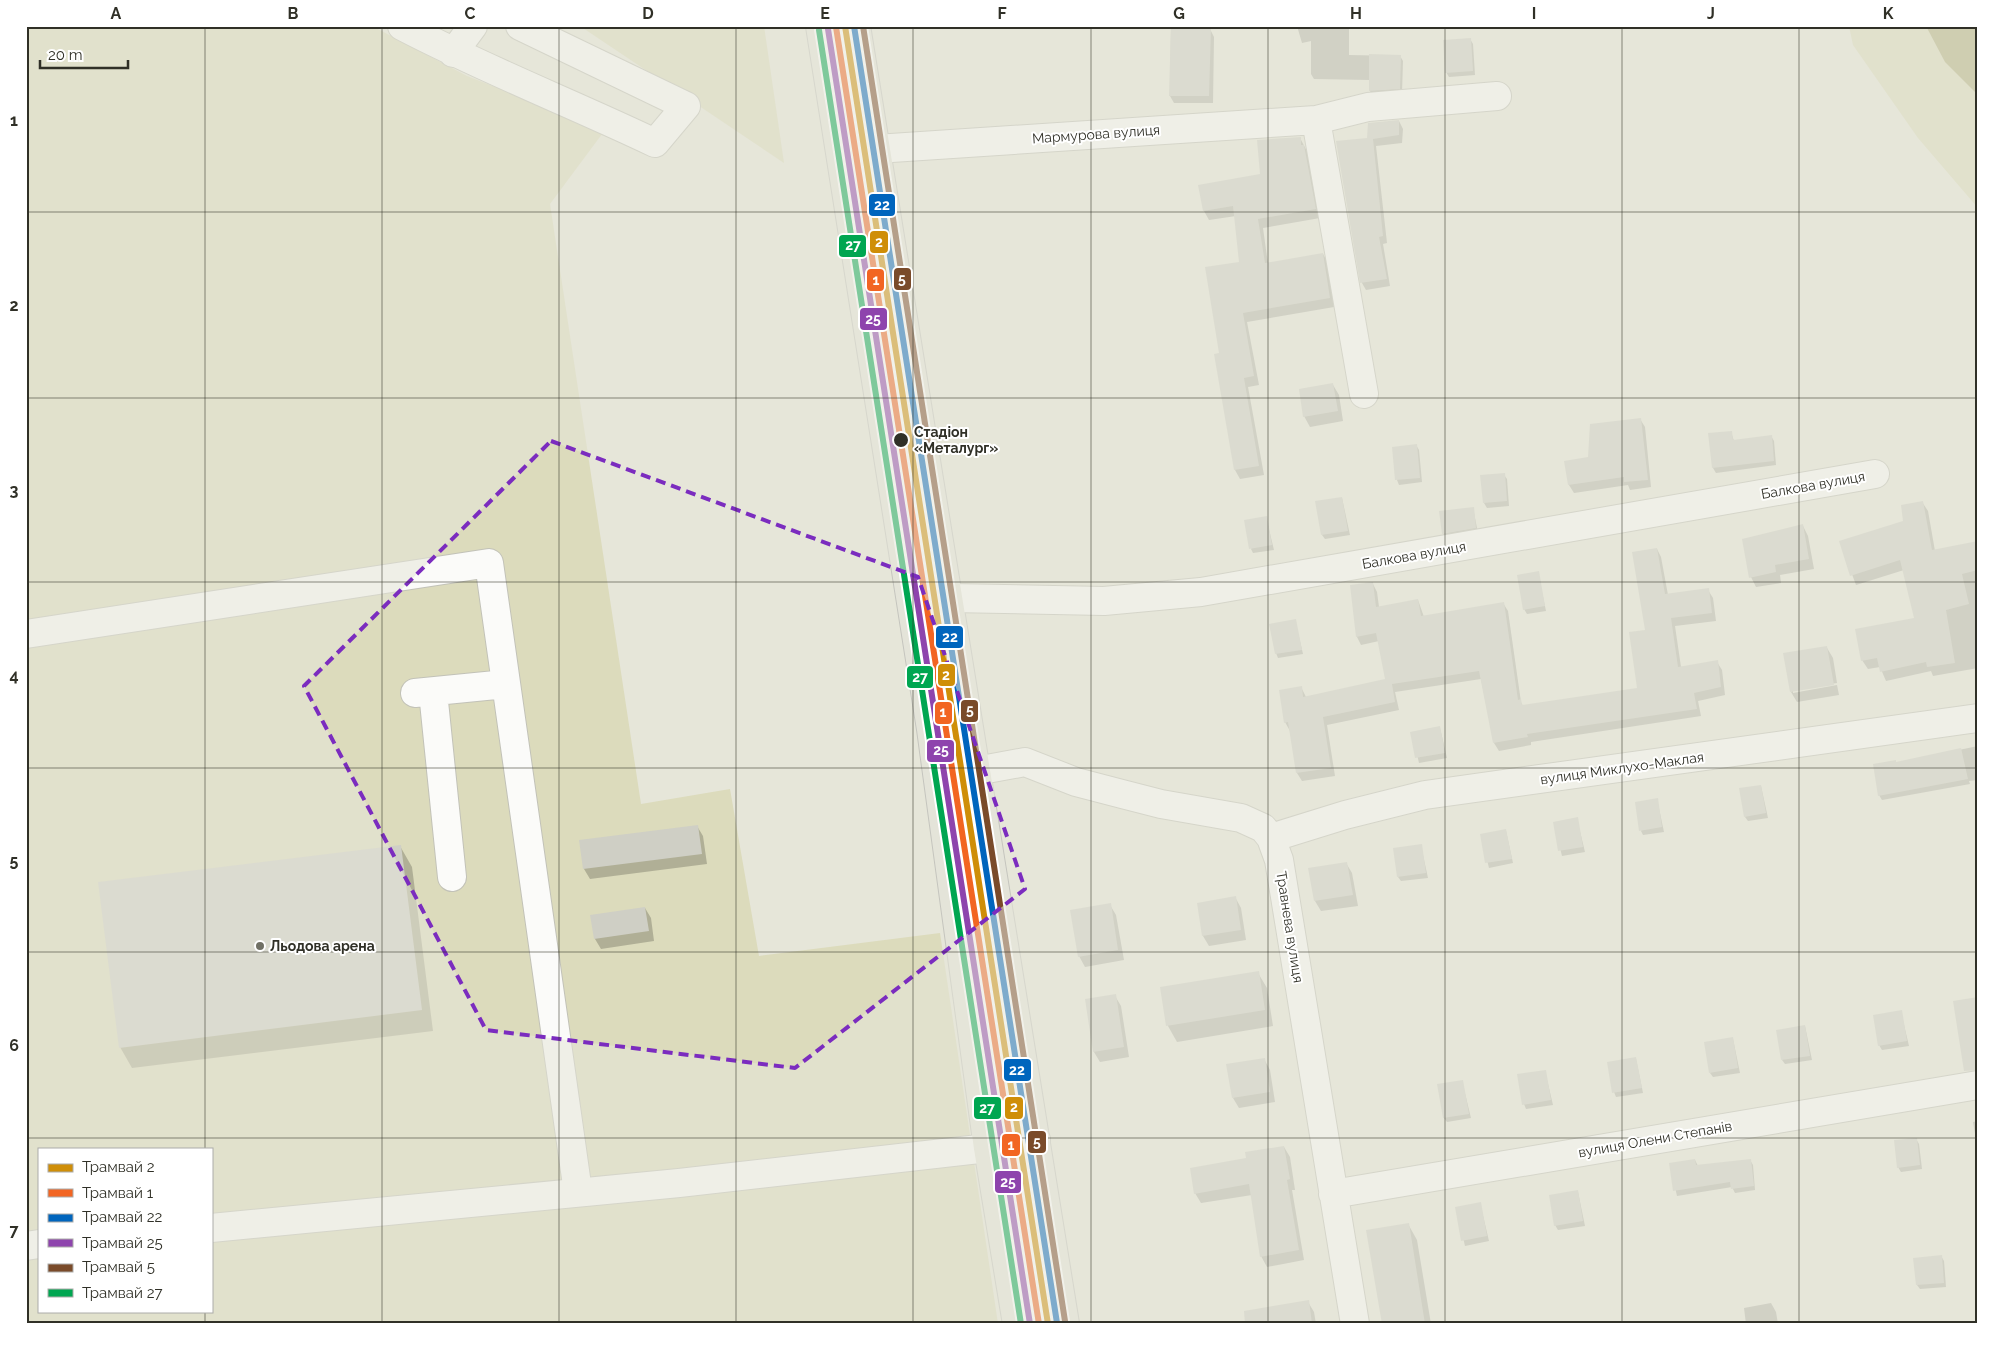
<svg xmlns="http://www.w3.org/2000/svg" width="2004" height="1350" viewBox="0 0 2004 1350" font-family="Raleway,sans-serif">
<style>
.green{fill:#dcdbbc;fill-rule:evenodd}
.water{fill:#b3b182}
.shadow{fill:#0003}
.building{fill:#cfcfc5}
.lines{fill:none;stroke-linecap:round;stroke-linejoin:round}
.minor-casing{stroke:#c2c2b8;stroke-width:30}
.major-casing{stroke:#c5c5be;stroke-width:30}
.minor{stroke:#fbfbf9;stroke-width:28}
.major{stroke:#e4e4d9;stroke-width:28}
.tram-1-casing{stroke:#fff;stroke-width:10}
.tram-2-casing{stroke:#fff;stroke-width:10}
.tram-3-casing{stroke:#fff;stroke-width:10}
.tram-4-casing{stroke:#fff;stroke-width:10}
.tram-5-casing{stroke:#fff;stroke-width:10}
.tram-6-casing{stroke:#fff;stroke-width:10}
.tram-1{stroke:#cf8e08;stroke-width:6}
.tram-2{stroke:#f26522;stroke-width:6}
.tram-3{stroke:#0065bd;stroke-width:6}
.tram-4{stroke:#8e44ad;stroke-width:6}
.tram-5{stroke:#7a4b2a;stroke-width:6}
.tram-6{stroke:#00a651;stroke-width:6}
.marked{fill:none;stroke:#7b2cbf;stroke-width:4;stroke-dasharray:10 6;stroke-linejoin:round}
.grid{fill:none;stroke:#303027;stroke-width:1;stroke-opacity:0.55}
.stop-dot{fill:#303027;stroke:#fff;stroke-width:2}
.poi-dot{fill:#707065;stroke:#fff;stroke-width:2}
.labels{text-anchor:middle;stroke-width:4;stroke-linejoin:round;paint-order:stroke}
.street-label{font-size:14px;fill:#303027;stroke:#fff}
.stop-label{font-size:14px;font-weight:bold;fill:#303027;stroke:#fff;text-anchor:start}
.poi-label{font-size:14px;font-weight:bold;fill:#303027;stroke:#fff;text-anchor:start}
.line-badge{stroke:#fff;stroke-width:2}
.badge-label{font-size:14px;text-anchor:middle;font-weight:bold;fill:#fff}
.neatline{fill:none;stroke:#303027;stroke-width:2}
.grid-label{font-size:16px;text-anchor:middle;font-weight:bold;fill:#303027}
</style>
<rect width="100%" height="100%" fill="#e6e6d9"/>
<!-- green -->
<path class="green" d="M26,26H372L467,76L605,130L550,204L641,804L730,789L759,956L940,933L998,1324H26ZM39,1149H211V1311H39Z
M580,26H764L784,163Z
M1849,26H1978V208L1918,138L1853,45Z"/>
<!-- water -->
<path class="water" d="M1926,26H1978V95L1945,62Z"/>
<!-- shadow -->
<path class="shadow" d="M1171,26H1205L1204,29H1210L1214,37L1213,103H1174L1170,96Z
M1297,26H1349V55L1400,56L1403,61L1402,93L1373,96L1370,91V80L1314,79L1311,74V41L1302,43Z
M1470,39L1473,44L1475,75L1449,77L1446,72Z
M1399,121L1403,129L1402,143L1376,146L1387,243L1383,244L1390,286L1366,290L1362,283L1337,142L1369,139Z
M1300,138L1309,155L1320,218L1263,228L1268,264L1323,254L1328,263L1334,307L1247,322L1259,385L1248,387L1264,475L1240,479L1235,470L1221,354L1241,263L1236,216L1209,220L1204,211L1200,186L1262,175Z
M1333,385L1339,395L1343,421L1310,427L1304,416Z
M1640,419L1645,427L1651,487L1630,490L1628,485L1574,493L1569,485L1566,462L1590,459Z
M1731,432L1734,441L1771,436L1774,441L1776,465L1716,473L1713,468L1710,434Z
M1416,445L1419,450L1422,482L1399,485L1397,480Z
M1504,475L1507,479L1509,506L1487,508L1484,503Z
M1342,498L1350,535L1325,539L1322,535Z
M1922,502L1928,511L1935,551L1978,542V668L1933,676L1931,671L1886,681L1880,667L1868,669L1862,660L1916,619L1904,570L1856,585L1840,542L1905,522Z
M1473,508L1478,533L1446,538L1443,534Z
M1266,517L1274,550L1253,553L1251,549Z
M1803,526L1808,536L1814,569L1780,575L1781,583L1756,587L1751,577Z
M1657,549L1661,557L1668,595L1708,590L1713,598L1716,621L1675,626L1681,667L1717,662L1722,670L1725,695L1698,701L1701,716L1531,742V745L1499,751L1494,743L1481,679L1395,692L1399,710L1327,725L1335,776L1302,781L1297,773L1290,731L1285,722L1301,687L1306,697L1387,680L1379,641L1361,645L1357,637L1352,586L1373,584L1377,592L1379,607L1418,600L1424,617L1503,603L1508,611L1521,702L1523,706L1639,689Z
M1538,573L1546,611L1527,614L1524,609Z
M1295,620L1303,654L1278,658L1276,653Z
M1827,648L1833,658L1837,683L1793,690V693L1837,685L1839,695L1797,702L1791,692Z
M1440,728L1447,758L1419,763L1412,733Z
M1978,746V780L1969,781L1970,784L1882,800L1879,795L1896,763Z
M1761,786L1768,818L1748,821L1745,817Z
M1657,799L1664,832L1643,835L1641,831Z
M1577,819L1585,852L1562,856L1554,823Z
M697,826L703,836L707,864L590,879L584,869L581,841Z
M1506,831L1513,863L1489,868L1481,835Z
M400,846L412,867L433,1031L132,1068L120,1047Z
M1421,846L1428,878L1401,881L1398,877Z
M1346,863L1352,873L1358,906L1321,911L1315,901L1310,869Z
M1235,897L1241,908L1246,940L1209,946L1203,936L1198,904Z
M1110,905L1116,915L1124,960L1085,967L1079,956Z
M645,908L651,918L654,941L601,949L595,939L592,916Z
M1258,973L1267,988L1273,1026L1177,1042L1168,1026L1161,988Z
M1115,996L1121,1006L1129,1057L1100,1062L1094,1052L1086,1001Z
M1901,1012L1909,1046L1882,1050L1879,1045Z
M1805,1026L1812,1060L1785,1064L1782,1060Z
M1733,1039L1740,1073L1713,1077L1710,1073Z
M1264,1059L1270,1070L1275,1102L1239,1108L1233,1098Z
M1636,1059L1643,1093L1616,1097L1614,1092Z
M1545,1071L1553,1105L1526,1109L1524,1104Z
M1462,1081L1471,1118L1447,1122L1444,1118Z
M1978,1121V1151L1973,1122Z
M1916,1139L1919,1144L1922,1169L1901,1172L1898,1167Z
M1284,1147L1290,1157L1295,1190H1292L1304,1260L1267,1267L1261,1256L1252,1195L1201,1203L1195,1193L1248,1159Z
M1695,1160L1698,1166L1750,1160L1753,1165L1755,1190L1735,1193L1732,1187L1677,1196L1670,1164Z
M1578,1192L1585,1226L1558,1230L1555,1225Z
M1480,1203L1489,1241L1465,1246L1456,1208Z
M1408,1224L1417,1240L1431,1324H1383Z
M1941,1256L1944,1261L1946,1287L1920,1289L1917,1285Z
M1308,1302L1314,1312L1316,1324H1274Z
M1771,1303L1776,1312L1778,1324H1746L1744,1308Z"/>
<!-- building -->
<path class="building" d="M1171,26L1211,28L1209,96H1169Z
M1471,38L1473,71L1445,73L1443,40Z
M1369,54L1401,55L1400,89L1369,91Z
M1399,120V135L1373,139L1383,236L1379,237L1387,279L1360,283L1336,141L1367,138L1368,123Z
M1301,137V145H1304L1316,209L1258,219L1265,263L1323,253L1330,298L1243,313L1254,376L1244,378L1259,466L1234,470L1214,354L1219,353L1205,267L1239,262L1233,206L1203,211L1198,185L1260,174L1257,140Z
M1333,383L1338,411L1303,417L1299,389Z
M1641,418L1648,480L1624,482V477L1568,485L1564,461L1588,457L1590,424Z
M1732,431L1733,440L1772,435L1774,461L1712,468L1708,433Z
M1417,444L1420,478L1395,480L1392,447Z
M1505,473L1507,501L1483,503L1480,475Z
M1342,497L1348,531L1321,535L1315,501Z
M1923,501L1932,550L1978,541V570L1962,574L1969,604L1946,610L1955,663L1927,667L1926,662L1880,672L1877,658L1861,661L1855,629L1914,618L1900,560L1850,576L1839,541L1903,521L1901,505Z
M1474,507L1476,528L1442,534L1439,511Z
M1267,516L1272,545L1249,549L1244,520Z
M1803,524L1809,559L1775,565L1776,572L1749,578L1742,539Z
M1657,548L1665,594L1709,588L1712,613L1671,618L1678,667L1718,660L1721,687L1694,693L1697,709L1527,734L1528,737L1493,743L1479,671L1392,684L1395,702L1323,717L1331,768L1296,773L1288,722L1284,723L1279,690L1302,686L1303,697L1385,679L1376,633L1356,637L1350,585L1373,582L1376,607L1418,599L1421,616L1504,602L1518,700L1521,699L1522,705L1637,688L1629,632L1645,630L1632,552Z
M1539,571L1545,606L1523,610L1517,575Z
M1296,619L1302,650L1275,654L1269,624Z
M1827,646L1834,685L1790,692L1783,653Z
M1440,726L1445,753L1415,758L1410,732Z
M1961,748L1968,779L1878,796L1873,764L1896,760V762Z
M1761,785L1766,813L1744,817L1739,788Z
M1658,798L1662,827L1639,831L1635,802Z
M1578,817L1583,847L1558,851L1553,822Z
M698,825L702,854L583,869L579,840Z
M1506,829L1512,859L1485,863L1480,834Z
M1422,844L1426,873L1397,877L1393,848Z
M401,845L422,1010L119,1048L98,882Z
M1347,862L1353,895L1314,901L1308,868Z
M1236,896L1241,930L1202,936L1197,903Z
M1111,903L1118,950L1078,957L1070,910Z
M645,907L649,931L594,939L590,915Z
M1259,971L1265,1010L1166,1026L1160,987Z
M1116,994L1124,1047L1093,1052L1085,999Z
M1978,997V1070L1964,1071L1953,1001Z
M1902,1010L1907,1041L1878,1046L1873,1015Z
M1805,1025L1810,1056L1781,1060L1776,1030Z
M1733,1037L1738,1068L1709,1073L1704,1042Z
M1636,1057L1642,1088L1612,1093L1607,1062Z
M1265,1058L1270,1092L1232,1098L1226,1064Z
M1546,1070L1551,1100L1522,1105L1517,1074Z
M1463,1080L1469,1114L1443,1118L1437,1084Z
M1917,1138L1920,1165L1897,1168L1894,1140Z
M1284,1146L1290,1179L1287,1180L1299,1250L1260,1257L1249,1184L1194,1194L1190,1168L1246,1158L1245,1152Z
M1695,1159L1696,1165L1751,1159L1754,1186L1731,1189L1730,1182L1673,1191L1669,1163Z
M1578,1190L1583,1221L1554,1226L1549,1195Z
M1481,1202L1487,1236L1461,1241L1455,1207Z
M1409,1223L1425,1324H1382L1366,1230Z
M1942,1255L1944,1283L1916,1285L1913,1258Z
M1309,1300L1312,1324H1245L1244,1311Z"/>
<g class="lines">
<defs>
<path id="minor" d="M402,26C484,69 571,103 655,143L686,106L520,26
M453,53L473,26
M1316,120L1364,394
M876,149L1316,120L1368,107L1497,96
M950,598L1104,601L1201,592L1875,474
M26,634L489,563L578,1192
M433,692L452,877
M415,693L506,684
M976,771L1025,762L1076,782L1122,794L1161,804L1241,818L1263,828L1271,838L1279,860L1355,1324
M1271,838L1345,815L1425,795L1978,718
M1333,1194L1978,1085
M211,1228L679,1183L988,1148L1036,1140
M26,1246L39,1244"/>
<path id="major" d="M820,26L931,729L988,1148L1017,1324
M856,26L1065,1324"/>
</defs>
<!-- minor casing -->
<use href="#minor" class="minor-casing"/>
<!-- major casing -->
<use href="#major" class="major-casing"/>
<!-- minor -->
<use href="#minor" class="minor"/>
<!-- major -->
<use href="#major" class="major"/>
<defs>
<path id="tram-1" d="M845,26L1048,1324"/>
<path id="tram-2" d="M836,27L1039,1324"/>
<path id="tram-3" d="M854,26L1057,1323"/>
<path id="tram-4" d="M828,29L1030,1324"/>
<path id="tram-5" d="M863,26L1065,1321"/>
<path id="tram-6" d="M819,30L1021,1324"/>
</defs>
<!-- tram-1 casing -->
<use href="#tram-1" class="tram-1-casing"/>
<!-- tram-2 casing -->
<use href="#tram-2" class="tram-2-casing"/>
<!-- tram-3 casing -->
<use href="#tram-3" class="tram-3-casing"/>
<!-- tram-4 casing -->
<use href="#tram-4" class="tram-4-casing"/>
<!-- tram-5 casing -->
<use href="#tram-5" class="tram-5-casing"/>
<!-- tram-6 casing -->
<use href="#tram-6" class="tram-6-casing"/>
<!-- tram-1 -->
<use href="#tram-1" class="tram-1"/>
<!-- tram-2 -->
<use href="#tram-2" class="tram-2"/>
<!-- tram-3 -->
<use href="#tram-3" class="tram-3"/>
<!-- tram-4 -->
<use href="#tram-4" class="tram-4"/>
<!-- tram-5 -->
<use href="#tram-5" class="tram-5"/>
<!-- tram-6 -->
<use href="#tram-6" class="tram-6"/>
</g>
<!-- marked area -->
<path d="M0 0H2004V1350H0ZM551,441L918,577L1025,889L795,1068L486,1030L304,686Z" fill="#e6e6d9" fill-opacity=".55" fill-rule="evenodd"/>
<path class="marked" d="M551,441L918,577L1025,889L795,1068L486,1030L304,686Z"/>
<!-- grid -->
<path class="grid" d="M205,26V1149M382,26V1324M559,26V1324M736,26V1324M913,26V1324M1091,26V1324M1268,26V1324M1445,26V1324M1622,26V1324M1799,26V1324M26,212H1978M26,398H1978M26,582H1978M26,768H1978M26,952H1978M26,1138H1978M205,1311V1324"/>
<!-- markers -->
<circle class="stop-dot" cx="901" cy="440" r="8"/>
<circle class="poi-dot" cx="260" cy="946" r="5"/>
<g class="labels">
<!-- street labels -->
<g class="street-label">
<text transform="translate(1096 134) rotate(-4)" y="5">Мармурова вулиця</text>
<text transform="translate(1813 485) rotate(-10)" y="5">Балкова вулиця</text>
<text transform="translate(1414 555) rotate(-10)" y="5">Балкова вулиця</text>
<text transform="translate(1622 768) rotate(-8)" y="5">вулиця Миклухо-Маклая</text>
<text transform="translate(1290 927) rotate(81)" y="5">Травнева вулиця</text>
<text transform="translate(1655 1139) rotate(-10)" y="5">вулиця Олени Степанів</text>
</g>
<!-- stop labels -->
<g class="stop-label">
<text x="914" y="437">Стадіон<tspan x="914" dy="16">«Металург»</tspan></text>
</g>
<!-- poi labels -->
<g class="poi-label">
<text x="270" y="951">Льодова арена</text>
</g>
</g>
<g class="line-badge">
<rect x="868" y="193" width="28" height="24" rx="5" fill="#0065bd"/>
<rect x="869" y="230" width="20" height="24" rx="5" fill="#cf8e08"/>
<rect x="838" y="234" width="29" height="24" rx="5" fill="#00a651"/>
<rect x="893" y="267" width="19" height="24" rx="5" fill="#7a4b2a"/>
<rect x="866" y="268" width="19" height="24" rx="5" fill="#f26522"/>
<rect x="859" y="307" width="29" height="24" rx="5" fill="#8e44ad"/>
<rect x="935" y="625" width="29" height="24" rx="5" fill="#0065bd"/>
<rect x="937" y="663" width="19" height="24" rx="5" fill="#cf8e08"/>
<rect x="906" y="665" width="28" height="24" rx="5" fill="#00a651"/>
<rect x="960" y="699" width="19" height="24" rx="5" fill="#7a4b2a"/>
<rect x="934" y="701" width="19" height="24" rx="5" fill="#f26522"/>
<rect x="926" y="739" width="29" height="24" rx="5" fill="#8e44ad"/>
<rect x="1003" y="1058" width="29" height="24" rx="5" fill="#0065bd"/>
<rect x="1004" y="1096" width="20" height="24" rx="5" fill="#cf8e08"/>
<rect x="973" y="1096" width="29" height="24" rx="5" fill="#00a651"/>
<rect x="1027" y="1130" width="20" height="24" rx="5" fill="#7a4b2a"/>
<rect x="1001" y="1133" width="20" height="24" rx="5" fill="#f26522"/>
<rect x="994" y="1170" width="28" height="24" rx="5" fill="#8e44ad"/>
</g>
<g class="badge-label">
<text x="882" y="210">22</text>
<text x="879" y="247">2</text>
<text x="853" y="250">27</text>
<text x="902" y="284">5</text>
<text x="876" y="285">1</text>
<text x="873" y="324">25</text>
<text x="950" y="642">22</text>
<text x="946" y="680">2</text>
<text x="920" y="682">27</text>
<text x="970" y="715">5</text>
<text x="943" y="717">1</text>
<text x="941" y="755">25</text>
<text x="1017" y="1075">22</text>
<text x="1014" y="1112">2</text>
<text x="987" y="1113">27</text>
<text x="1037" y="1147">5</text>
<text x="1011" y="1150">1</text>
<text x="1008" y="1187">25</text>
</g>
<!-- border -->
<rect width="2004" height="1350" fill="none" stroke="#ffffff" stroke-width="55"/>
<!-- legend -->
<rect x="38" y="1148" width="175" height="165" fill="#ffffff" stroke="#acaca9"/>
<rect x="48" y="1164" width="25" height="8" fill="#cf8e08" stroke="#acaca9"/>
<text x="82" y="1172" font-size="15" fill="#303027">Трамвай 2</text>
<rect x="48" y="1189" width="25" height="8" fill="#f26522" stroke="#acaca9"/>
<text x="82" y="1198" font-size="15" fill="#303027">Трамвай 1</text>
<rect x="48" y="1214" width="25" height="8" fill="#0065bd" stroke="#acaca9"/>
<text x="82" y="1222" font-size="15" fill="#303027">Трамвай 22</text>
<rect x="48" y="1239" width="25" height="8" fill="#8e44ad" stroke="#acaca9"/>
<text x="82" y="1248" font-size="15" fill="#303027">Трамвай 25</text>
<rect x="48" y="1264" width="25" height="8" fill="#7a4b2a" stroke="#acaca9"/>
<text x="82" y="1272" font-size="15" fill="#303027">Трамвай 5</text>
<rect x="48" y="1289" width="25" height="8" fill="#00a651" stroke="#acaca9"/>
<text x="82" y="1298" font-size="15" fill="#303027">Трамвай 27</text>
<!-- scale -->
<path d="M40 60v8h88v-8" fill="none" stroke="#303027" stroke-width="2.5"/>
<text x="48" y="60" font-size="15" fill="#303027" stroke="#ffffff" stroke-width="4" paint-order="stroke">20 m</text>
<rect x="28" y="28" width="1948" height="1294" class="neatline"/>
<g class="grid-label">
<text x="116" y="19">A</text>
<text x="293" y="19">B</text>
<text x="470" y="19">C</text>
<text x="648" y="19">D</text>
<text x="825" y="19">E</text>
<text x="1002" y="19">F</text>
<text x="1179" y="19">G</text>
<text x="1356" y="19">H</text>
<text x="1534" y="19">I</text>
<text x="1711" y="19">J</text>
<text x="1888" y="19">K</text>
<text x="14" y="126">1</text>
<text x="14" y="311">2</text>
<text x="14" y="496">3</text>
<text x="14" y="681">4</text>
<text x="14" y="866">5</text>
<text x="14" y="1051">6</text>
<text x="14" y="1236">7</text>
</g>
</svg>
